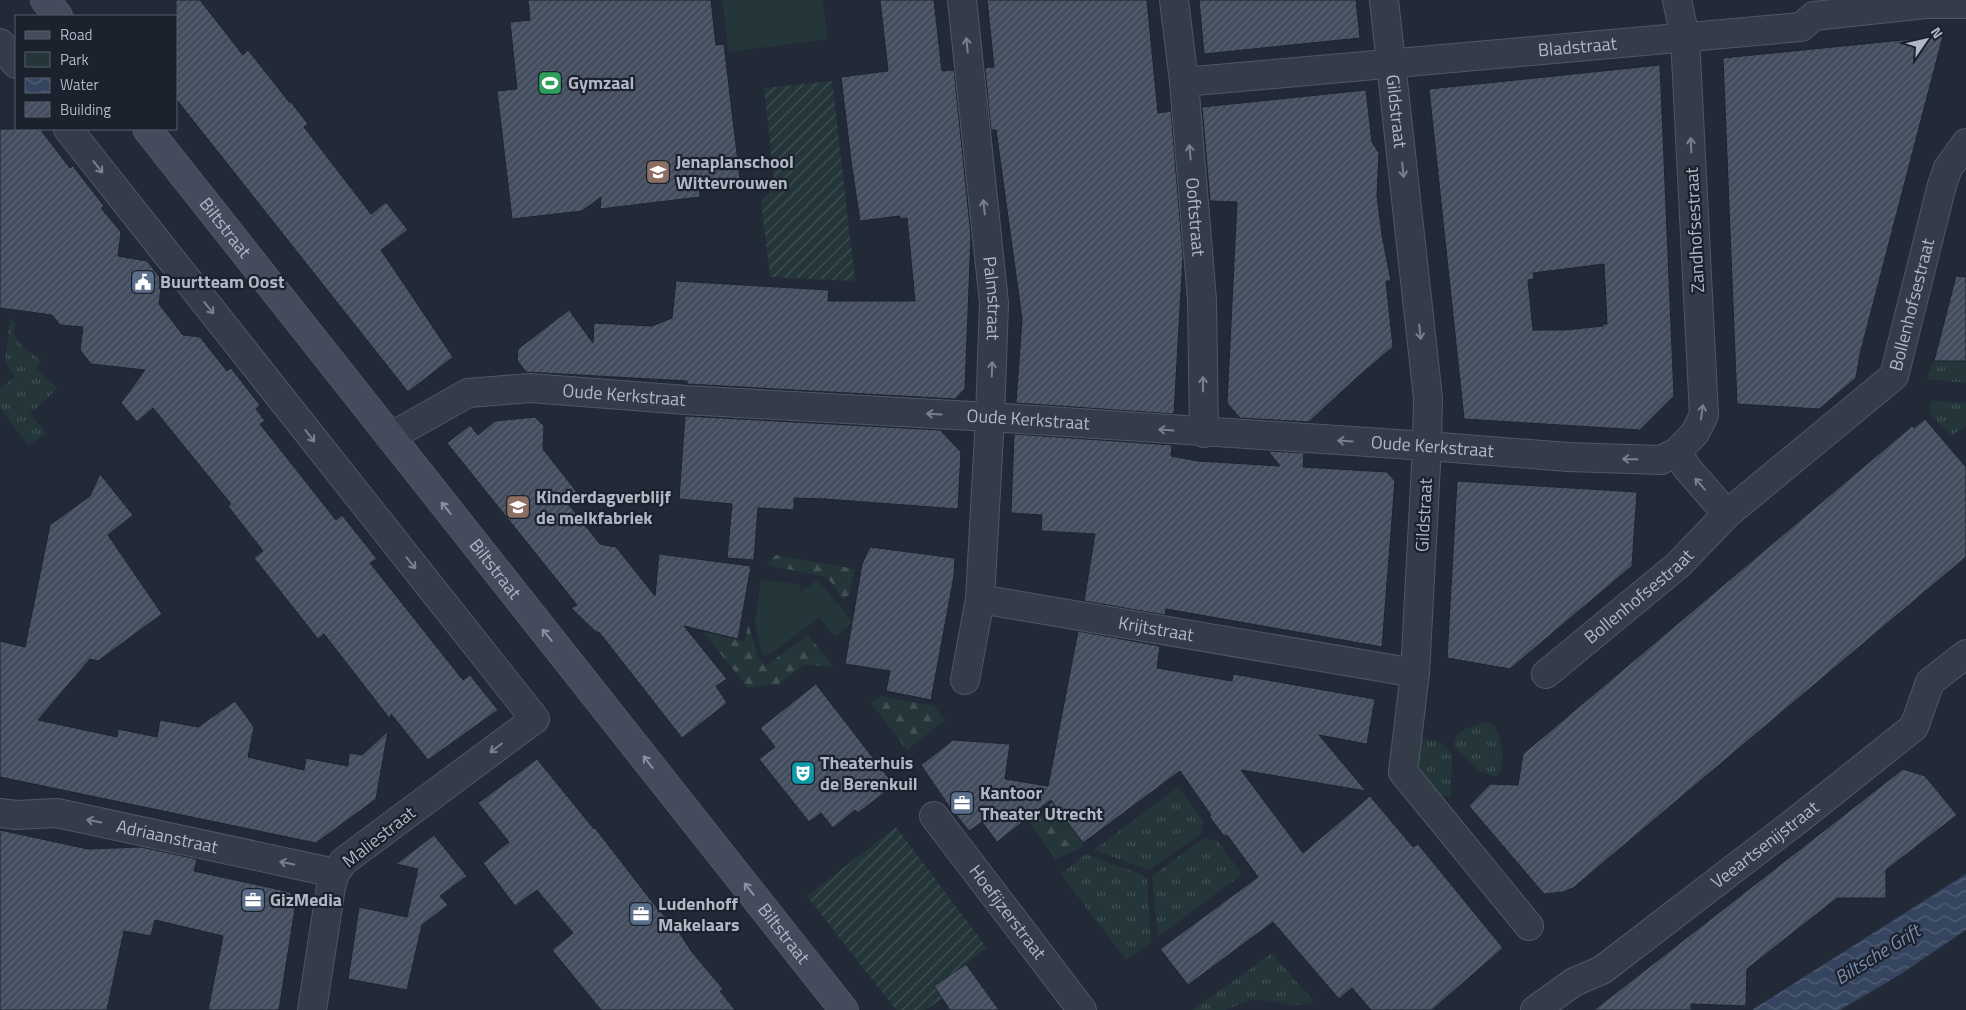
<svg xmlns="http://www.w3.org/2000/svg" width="1966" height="1010" viewBox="0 0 1966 1010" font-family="'Titillium Web',sans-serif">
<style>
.grass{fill:url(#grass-tufts)}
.forest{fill:url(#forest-firs)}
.park{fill:#243639}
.garden{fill:url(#garden-furrows)}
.water{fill:url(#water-waves)}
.building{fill:url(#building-hatch);stroke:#1d242f;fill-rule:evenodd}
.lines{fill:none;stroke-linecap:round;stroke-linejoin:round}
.street-casing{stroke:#505763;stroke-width:30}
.secondary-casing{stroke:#505763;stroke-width:30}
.street{stroke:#353c49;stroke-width:28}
.secondary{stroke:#444b5c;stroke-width:28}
.oneway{stroke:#79808d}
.oneway2{stroke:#8a91a0}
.labels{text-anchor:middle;stroke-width:4.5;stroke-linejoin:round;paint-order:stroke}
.street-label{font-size:18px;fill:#b0b7c5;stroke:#1b222d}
.poi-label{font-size:18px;font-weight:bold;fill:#b0b7c5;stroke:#1b222d;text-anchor:start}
.water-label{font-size:19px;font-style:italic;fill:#798dac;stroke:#1b222d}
</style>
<defs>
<pattern id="grass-tufts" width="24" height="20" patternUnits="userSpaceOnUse" patternTransform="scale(1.25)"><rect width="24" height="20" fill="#243639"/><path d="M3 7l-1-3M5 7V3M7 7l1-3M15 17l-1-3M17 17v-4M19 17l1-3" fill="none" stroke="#415154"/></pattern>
<pattern id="forest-firs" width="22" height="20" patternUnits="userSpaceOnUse" patternTransform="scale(1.25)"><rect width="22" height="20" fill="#243639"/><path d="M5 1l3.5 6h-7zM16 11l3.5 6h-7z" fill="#415154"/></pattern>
<pattern id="garden-furrows" width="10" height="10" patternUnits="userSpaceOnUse" patternTransform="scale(1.25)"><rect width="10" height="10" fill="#243639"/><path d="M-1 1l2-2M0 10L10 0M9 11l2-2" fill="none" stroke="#415154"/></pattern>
<pattern id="water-waves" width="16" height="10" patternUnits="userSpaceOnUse" patternTransform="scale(1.25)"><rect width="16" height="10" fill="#36455f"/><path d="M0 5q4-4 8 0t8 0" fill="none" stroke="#515e74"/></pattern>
<pattern id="building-hatch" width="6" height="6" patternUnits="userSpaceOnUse" patternTransform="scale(1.25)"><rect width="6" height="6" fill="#434d5d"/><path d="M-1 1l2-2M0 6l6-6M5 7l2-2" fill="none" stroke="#5c6473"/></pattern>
</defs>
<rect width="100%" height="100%" fill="#222a38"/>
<!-- grass -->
<path class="grass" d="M10,319L16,323L13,334L24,348L42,361L36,368L58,388L30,414L47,434L28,445L0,408V389L15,377L5,362Z
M1933,361H1966V383L1927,379Z
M1931,401L1966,403V425L1951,436L1931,414Z
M1485,722C1489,723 1493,723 1495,727C1502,737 1507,771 1495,777L1479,771L1454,746C1453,730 1472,727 1485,722Z
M1422,738L1439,742L1452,754L1451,797L1438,796L1417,769Z
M1178,787L1204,822L1201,827L1202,833L1149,870L1094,850Z
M1206,837L1211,841L1216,839L1242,874L1158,937L1152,876Z
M1086,854L1143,875L1147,880L1151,942L1126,960L1061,874Z
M1272,953L1314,1002C1288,1010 1282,999 1253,1000C1242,1001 1234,1008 1224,1010C1214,1010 1203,1010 1193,1010Z"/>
<!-- forest -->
<path class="forest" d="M776,555L855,569L849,595L843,599L827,577L766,565Z
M748,623L758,658L766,666L808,635L834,667L804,665L779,684L748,688L703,632L745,642Z
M881,696L934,706L945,720L907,750L871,703Z
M1053,802L1084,845L1079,849L1056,859L1028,821Z"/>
<!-- park -->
<path class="park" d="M722,0H823L828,39L729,52Z
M761,579L801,585L800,592L818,580L837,604L839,603L852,623L835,637L819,617L768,656L762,654L755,622Z"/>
<!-- garden -->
<path class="garden" d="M832,81L855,281L770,277L761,202L775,188L764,88Z
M896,827L987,948L935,986L943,998L925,1010H896L807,896Z"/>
<!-- water -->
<path class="water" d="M1966,874V930L1901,974L1840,1010H1752Z"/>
<!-- building -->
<path class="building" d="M176,0H200L243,55L248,50L290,103L291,102L308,124L304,127L371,214L386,202L408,230L381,250L453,357L408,392L176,99Z
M528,0H711L716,45L724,44L740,179L699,184L700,197L600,209L601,197L582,211L512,219L497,91L517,89L510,22L530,20Z
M880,0H934L942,71L954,70L971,236L965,389L955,399L687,384V381L526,372L517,360L518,349L569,310L593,343L594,323L652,326L672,318L676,281L829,290L828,301H915L907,218L900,219V216L860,221L851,161L841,77L888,71Z
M987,0H1147L1158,113L1171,111L1183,256L1174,414L1016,403L1022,319L996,130H991L985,68L994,67Z
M1199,0H1356L1360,38L1204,54Z
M1943,36L1860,354L1856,378L1819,409L1737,404L1723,58Z
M1660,65L1674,396L1640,430L1464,419L1429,89ZM1604,264L1607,324H1603V326L1565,330H1533L1528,280L1534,279L1533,273Z
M1366,90L1372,142L1379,153L1377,196L1382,235L1391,281H1386L1393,347L1354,380L1309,422L1240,418L1227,403L1237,202L1210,201L1202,107Z
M0,129H40L70,168L73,166L104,206L101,208L121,232L118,256L147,261L162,280L159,304L183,335L200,337L227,371L231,368L260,405L256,409L265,421L260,424L336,520L342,515L377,559L370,563L463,680L470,675L498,710L428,760L391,714L390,719L324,634L318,639L254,558L263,551L228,506L231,504L153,408L137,422L121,403L145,370L91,364L80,350L83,327L60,325L52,315L0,308Z
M1956,276L1966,277V361H1934Z
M685,416L940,430L961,452L958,509L825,499L794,498V510L758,508L754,560L727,558L732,504L679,499Z
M535,417L544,426L543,449L580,496L569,505L600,544L616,547L655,596L659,554L751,566L738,639L684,626L727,679L716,686L727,703L682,738L599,632H596L571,608L577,605L447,443L470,425L478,435L495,421Z
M1925,419L1966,467V557L1573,888L1563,892L1544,894L1469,806L1490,784L1518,785L1523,754L1912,426L1914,428Z
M1014,434L1172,445L1171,456L1198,461L1280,466L1268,451L1304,453L1303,467L1387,472L1395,481L1382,647L1166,609L1165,615L1084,601L1095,534L1041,531L1042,515L1011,513Z
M100,474L133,515L108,535L162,614L98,661L90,659L38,720L117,737L118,729L157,737L160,720L198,727L235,701L254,727L248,757L304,770L306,758L348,766L349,753L362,755L388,731L376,799L316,843L0,777V641L25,647L50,525L90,496Z
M1457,481L1637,492L1632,566L1510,669L1447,658Z
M870,547L955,558L954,576L931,700L886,691L890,671L845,664L862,564Z
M1078,631L1160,646L1157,668L1232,681L1233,674L1375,699L1367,744L1319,735L1366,791L1241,770L1303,853L1370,796L1413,847L1418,844L1503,948L1432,1010H1371L1352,988L1339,999L1273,922L1188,985L1160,949L1258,877L1227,835L1224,836L1209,816L1211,815L1180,771L1083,843L1051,800L997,842L982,822L969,831L949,806L921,765L953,740L1010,744L1005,779L1048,786Z
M816,684L894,785L858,813L855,810L833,828L821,813L809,822L759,759L775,747L760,728Z
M537,759L594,829L595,828L657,908L677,929L692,952L723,989L720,991L735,1010H601L552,950L573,933L537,890L515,906L483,863L509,842L478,803Z
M1903,769L1925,776L1957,815L1886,870V898H1837L1747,969L1746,1006L1691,1004V1010H1594Z
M0,830L88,849L141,847L197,859L194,871L290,892L296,902L279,1010H208L223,936L155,920L151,936L124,931L107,1010H0Z
M434,835L467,876L440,896L448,905L422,925L407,990L348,979L359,907L407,917L418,869L396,864Z
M966,964L999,1010H950L934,986Z"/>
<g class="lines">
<defs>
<g id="street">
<path id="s1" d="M962,0L994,303L990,417L980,599"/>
<path id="s2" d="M1174,0L1184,82L1202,300L1204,433"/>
<path id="s3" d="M1384,0L1428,398L1427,446L1415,673L1403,772L1529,926"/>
<path d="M0,43L16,64"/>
<path id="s4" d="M1184,82L1801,27L1814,16L1925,4H1966"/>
<path d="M68,129L535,719L344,861L335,873L331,887L312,1010"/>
<path id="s5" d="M390,437L468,393L530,388L686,400L990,417L1427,446L1568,457L1661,460L1677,452L1695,433L1704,415L1685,37L1677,0"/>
<path d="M1677,452L1687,468L1727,514"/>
<path id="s6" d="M1546,674L1678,565L1727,514L1894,376L1942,185L1948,168L1966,143"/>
<path id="s7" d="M965,680L980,599L1415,673"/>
<path id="s8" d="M0,813L16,815L57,813L335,873"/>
<path id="s9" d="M934,816L1082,1010"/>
<path id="s10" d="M1535,1010L1574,982L1602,970L1800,818L1914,727L1930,682L1966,654"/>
</g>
<g id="secondary">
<path d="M45,0L58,16"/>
<path id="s11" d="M147,129L844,1010"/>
</g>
</defs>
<!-- street casing -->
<use href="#street" class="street-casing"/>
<!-- secondary casing -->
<use href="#secondary" class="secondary-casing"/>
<!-- street -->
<use href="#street" class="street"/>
<!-- secondary -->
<use href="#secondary" class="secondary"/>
</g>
<!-- one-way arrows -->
<defs><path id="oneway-shaft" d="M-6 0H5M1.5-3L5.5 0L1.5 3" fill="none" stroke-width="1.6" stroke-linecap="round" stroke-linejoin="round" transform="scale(1.25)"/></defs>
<g class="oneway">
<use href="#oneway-shaft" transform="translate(967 45) rotate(-96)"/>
<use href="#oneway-shaft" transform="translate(1691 145) rotate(-93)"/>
<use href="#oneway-shaft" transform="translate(1190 152) rotate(-95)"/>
<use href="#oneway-shaft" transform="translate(98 167) rotate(52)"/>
<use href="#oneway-shaft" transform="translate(1403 170) rotate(84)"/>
<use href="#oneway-shaft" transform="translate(984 207) rotate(-96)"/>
<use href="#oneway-shaft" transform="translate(209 308) rotate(51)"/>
<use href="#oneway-shaft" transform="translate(1420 332) rotate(84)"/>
<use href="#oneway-shaft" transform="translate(992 369) rotate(-88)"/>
<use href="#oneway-shaft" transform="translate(1203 384) rotate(-90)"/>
<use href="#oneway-shaft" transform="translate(1702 412) rotate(-82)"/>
<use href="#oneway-shaft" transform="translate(934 414) rotate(-177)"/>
<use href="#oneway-shaft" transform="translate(1166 430) rotate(-176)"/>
<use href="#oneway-shaft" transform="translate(310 436) rotate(52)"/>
<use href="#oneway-shaft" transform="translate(1345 441) rotate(-176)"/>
<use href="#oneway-shaft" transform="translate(1630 459) rotate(-179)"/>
<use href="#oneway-shaft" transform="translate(1700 484) rotate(-131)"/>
<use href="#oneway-shaft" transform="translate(411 563) rotate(51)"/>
<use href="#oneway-shaft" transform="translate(496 748) rotate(143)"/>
<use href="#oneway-shaft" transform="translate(94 821) rotate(-168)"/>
<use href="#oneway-shaft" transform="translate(287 863) rotate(-168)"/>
</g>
<g class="oneway2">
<use href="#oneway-shaft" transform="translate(446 508) rotate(-129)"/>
<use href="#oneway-shaft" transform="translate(547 635) rotate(-129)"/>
<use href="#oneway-shaft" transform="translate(648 762) rotate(-128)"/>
<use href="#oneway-shaft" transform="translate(749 889) rotate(-128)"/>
</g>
<!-- icons -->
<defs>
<symbol id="stadium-square" viewBox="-11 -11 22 22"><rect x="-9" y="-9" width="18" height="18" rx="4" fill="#2e9e5b" stroke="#1b222d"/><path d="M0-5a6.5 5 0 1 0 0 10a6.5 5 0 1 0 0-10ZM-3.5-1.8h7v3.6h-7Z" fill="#fff"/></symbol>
<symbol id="school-square" viewBox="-11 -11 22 22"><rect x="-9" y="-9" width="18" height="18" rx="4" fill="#8d6e63" stroke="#1b222d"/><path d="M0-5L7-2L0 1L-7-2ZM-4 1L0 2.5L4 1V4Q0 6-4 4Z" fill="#fff"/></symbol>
<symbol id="civic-square" viewBox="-11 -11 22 22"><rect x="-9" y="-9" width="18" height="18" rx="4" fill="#5c6f8a" stroke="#1b222d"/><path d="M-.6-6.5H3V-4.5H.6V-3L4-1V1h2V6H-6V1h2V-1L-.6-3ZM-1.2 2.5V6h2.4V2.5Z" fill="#fff"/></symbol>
<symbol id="theatre-square" viewBox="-11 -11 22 22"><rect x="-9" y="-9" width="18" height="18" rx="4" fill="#0f9aa8" stroke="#1b222d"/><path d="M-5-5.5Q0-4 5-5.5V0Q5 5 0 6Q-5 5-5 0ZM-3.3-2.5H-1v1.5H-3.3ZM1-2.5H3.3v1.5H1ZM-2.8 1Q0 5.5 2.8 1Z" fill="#fff"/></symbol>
<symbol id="office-square" viewBox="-11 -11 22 22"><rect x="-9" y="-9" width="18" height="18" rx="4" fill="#5c6f8a" stroke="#1b222d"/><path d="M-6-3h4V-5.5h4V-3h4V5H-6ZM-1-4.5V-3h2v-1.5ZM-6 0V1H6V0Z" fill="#fff"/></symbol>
</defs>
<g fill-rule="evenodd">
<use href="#stadium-square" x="536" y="69" width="28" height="28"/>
<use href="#school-square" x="644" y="158" width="28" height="28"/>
<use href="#civic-square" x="129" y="268" width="28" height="28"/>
<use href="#school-square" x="504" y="493" width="28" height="28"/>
<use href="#theatre-square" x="789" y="759" width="28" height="28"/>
<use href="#office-square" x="948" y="789" width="28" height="28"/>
<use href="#office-square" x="239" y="886" width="28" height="28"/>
<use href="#office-square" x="627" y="900" width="28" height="28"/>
</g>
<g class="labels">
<!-- street labels -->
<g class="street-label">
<text dy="6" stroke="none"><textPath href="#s4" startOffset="395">Bladstraat</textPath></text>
<text dy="6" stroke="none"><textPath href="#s3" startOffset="112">Gildstraat</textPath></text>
<text dy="6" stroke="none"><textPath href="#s2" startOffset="218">Ooftstraat</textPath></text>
<text dy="6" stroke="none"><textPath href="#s11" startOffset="126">Biltstraat</textPath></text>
<text transform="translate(1695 230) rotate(-93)" y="6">Zandhofsestraat</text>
<text dy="6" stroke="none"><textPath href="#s1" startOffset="300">Palmstraat</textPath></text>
<text dy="6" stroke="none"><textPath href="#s6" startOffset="532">Bollenhofsestraat</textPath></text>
<text dy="6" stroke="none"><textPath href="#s5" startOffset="246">Oude Kerkstraat</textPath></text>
<text dy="6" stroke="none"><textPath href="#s5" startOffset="651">Oude Kerkstraat</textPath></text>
<text dy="6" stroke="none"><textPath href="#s5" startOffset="1056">Oude Kerkstraat</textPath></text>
<text transform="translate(1424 515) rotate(-87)" y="6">Gildstraat</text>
<text dy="6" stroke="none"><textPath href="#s11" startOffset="561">Biltstraat</textPath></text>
<text dy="6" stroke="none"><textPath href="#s6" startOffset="121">Bollenhofsestraat</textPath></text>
<text dy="6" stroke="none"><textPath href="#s7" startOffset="261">Krijtstraat</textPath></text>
<text dy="6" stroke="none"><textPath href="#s8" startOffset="170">Adriaanstraat</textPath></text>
<text transform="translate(379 837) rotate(-38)" y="6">Maliestraat</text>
<text dy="6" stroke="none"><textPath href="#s10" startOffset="284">Veeartsenijstraat</textPath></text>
<text dy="6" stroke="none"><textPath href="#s9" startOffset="121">Hoefijzerstraat</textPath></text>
<text dy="6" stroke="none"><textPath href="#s11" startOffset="1026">Biltstraat</textPath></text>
</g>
<!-- poi labels -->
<g class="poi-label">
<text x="568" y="89">Gymzaal</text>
<text x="676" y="168">Jenaplanschool<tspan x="676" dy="21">Wittevrouwen</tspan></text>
<text x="160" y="288">Buurtteam Oost</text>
<text x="536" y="503">Kinderdagverblijf<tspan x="536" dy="21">de melkfabriek</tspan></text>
<text x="820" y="769">Theaterhuis<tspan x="820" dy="21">de Berenkuil</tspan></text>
<text x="980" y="799">Kantoor<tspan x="980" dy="21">Theater Utrecht</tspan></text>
<text x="270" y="906">GizMedia</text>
<text x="658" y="910">Ludenhoff<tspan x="658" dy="21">Makelaars</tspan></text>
</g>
<!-- water labels -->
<g class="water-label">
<text transform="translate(1877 954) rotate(-32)" y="7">Biltsche Grift</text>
</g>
</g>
<!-- legend -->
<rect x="15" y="15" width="162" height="115" fill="#1b222d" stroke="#575e6a"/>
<rect x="25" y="31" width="25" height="8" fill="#444b5c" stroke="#575e6a"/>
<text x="60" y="40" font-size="15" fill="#b0b7c5">Road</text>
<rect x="25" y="52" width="25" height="15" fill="#243639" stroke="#575e6a"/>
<text x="60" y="65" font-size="15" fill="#b0b7c5">Park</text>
<rect x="25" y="78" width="25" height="15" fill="url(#water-waves)" stroke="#575e6a"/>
<text x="60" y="90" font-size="15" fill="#b0b7c5">Water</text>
<rect x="25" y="102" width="25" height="15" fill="url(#building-hatch)" stroke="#575e6a"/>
<text x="60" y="115" font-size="15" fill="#b0b7c5">Building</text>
<!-- north arrow -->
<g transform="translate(1926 40) rotate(56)" stroke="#1b222d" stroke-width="4" paint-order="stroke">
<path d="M0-4L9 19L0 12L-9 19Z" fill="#b0b7c5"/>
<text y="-8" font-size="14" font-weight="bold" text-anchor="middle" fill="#b0b7c5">N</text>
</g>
</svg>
